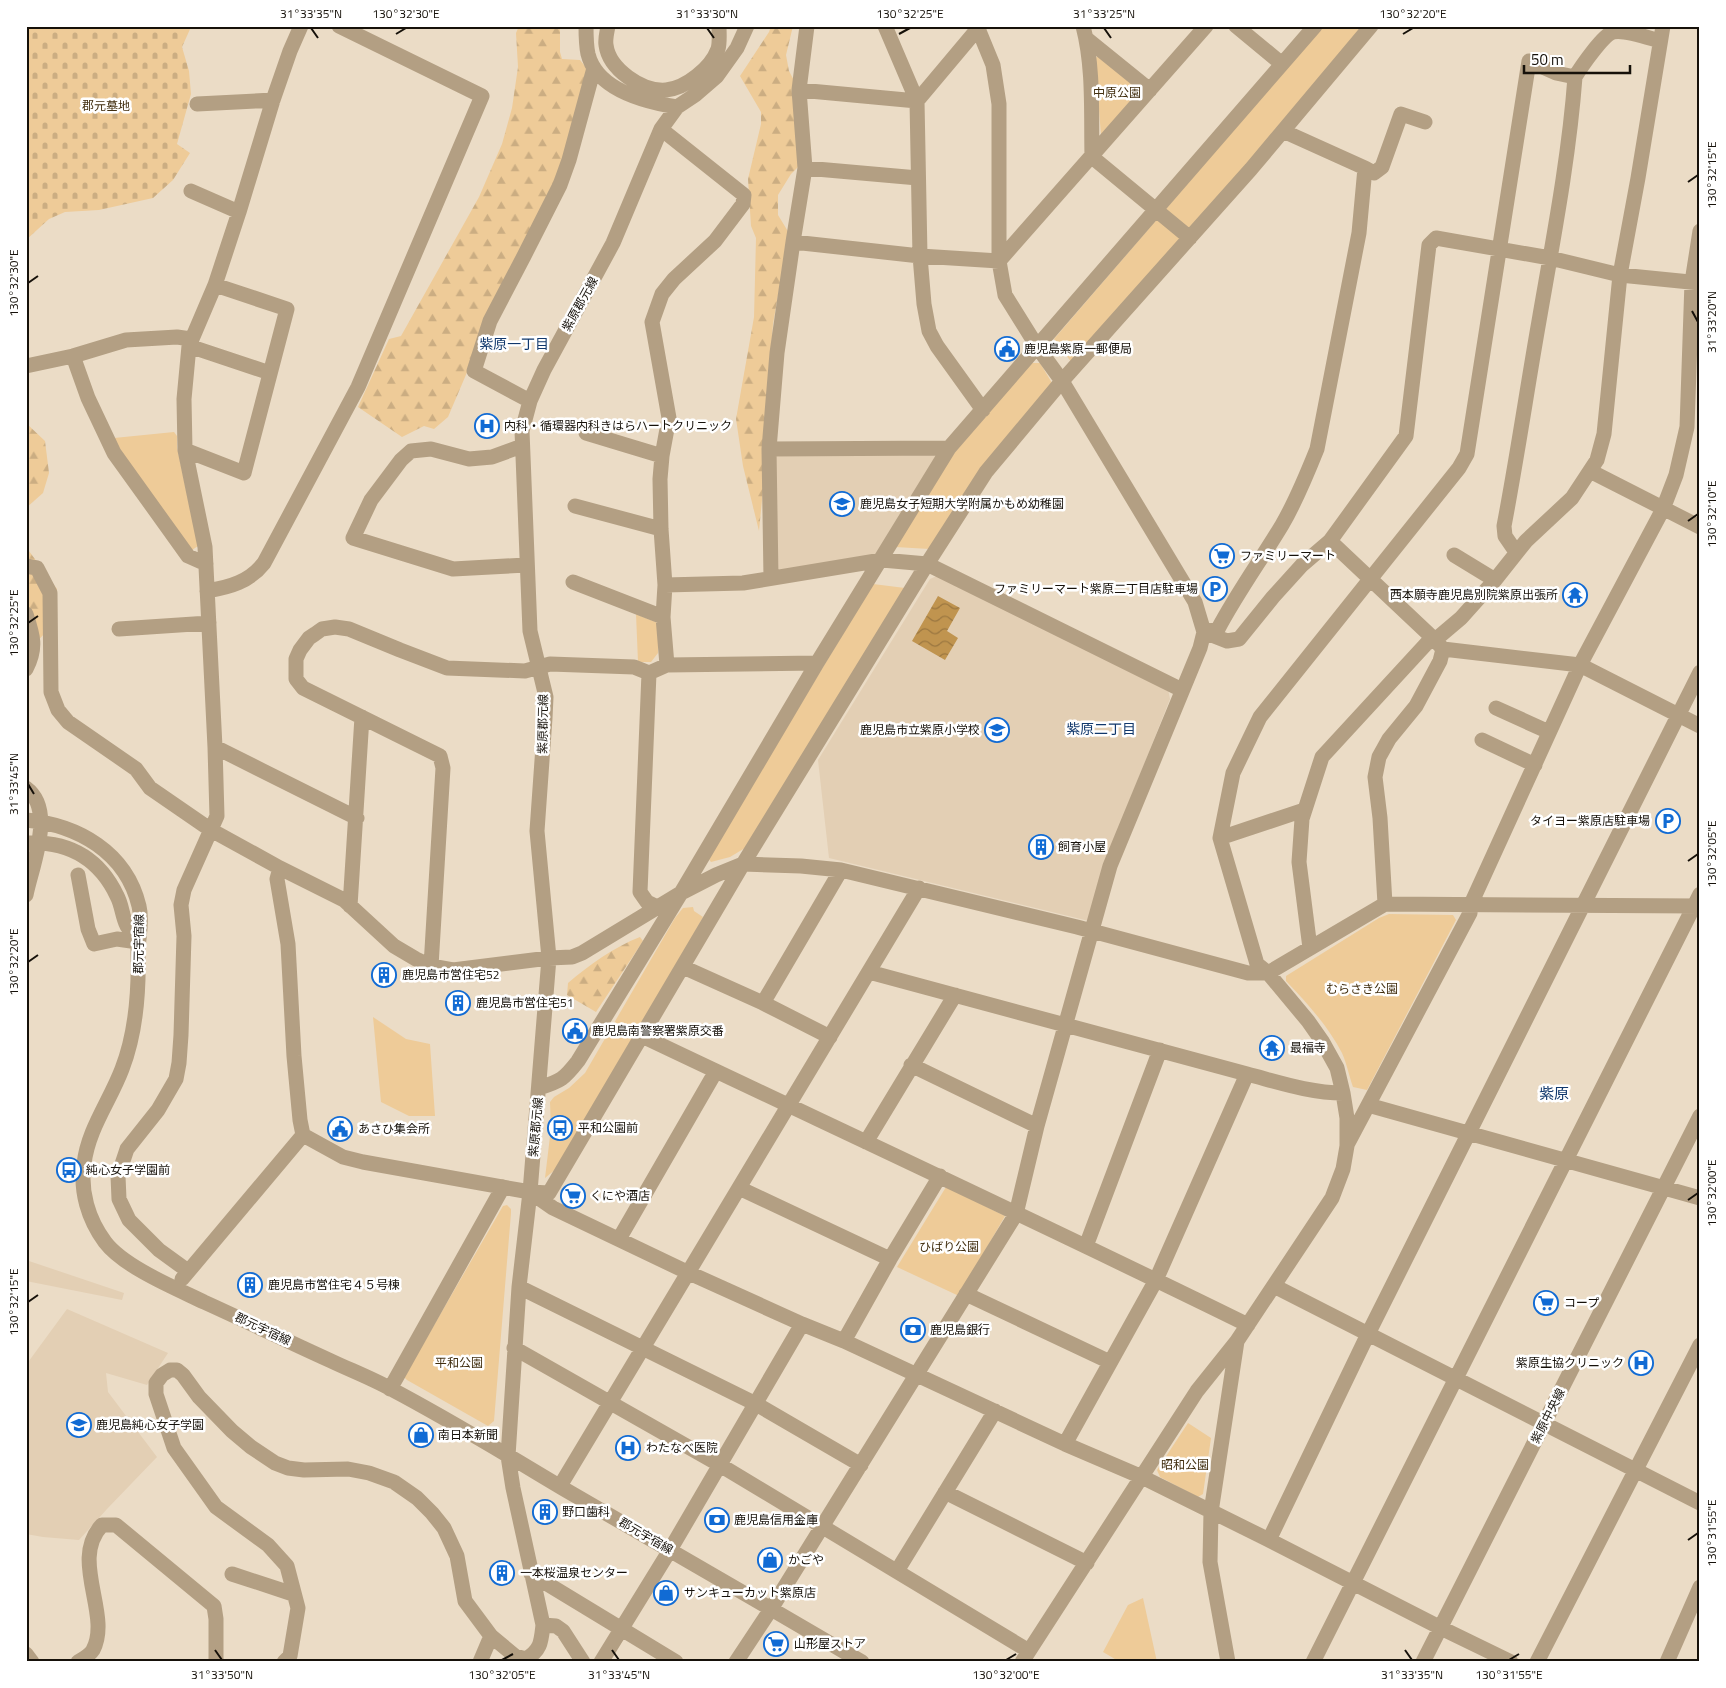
<svg xmlns="http://www.w3.org/2000/svg" width="1726" height="1688" viewBox="0 0 1726 1688" font-family="'Titillium Web','Noto Sans JP',sans-serif">
<style>
.built{fill:#e3cfb4}
.green{fill:#eecb98}
.forest{fill:url(#forest-firs)}
.cemetery{fill:url(#cemetery-stones)}
.water{fill:url(#water-waves)}
.lines{fill:none;stroke-linecap:round;stroke-linejoin:round}
.minor{stroke:#b39f83;stroke-width:15}
.ticks{fill:none;stroke:#16110a;stroke-width:2}
.labels{text-anchor:middle;stroke-width:5;stroke-linejoin:round;paint-order:stroke}
.park-label{font-size:12px;fill:#412e0f;stroke:#fff}
.street-label{font-size:12px;fill:#16110a;stroke:#fff}
.poi-label{font-size:12px;fill:#16110a;stroke:#fff;text-anchor:start}
.neighbourhood-label{font-size:14px;fill:#11386c;stroke:#fff}
.quarter-label{font-size:15px;fill:#11386c;stroke:#fff}
.neatline{fill:none;stroke:#16110a;stroke-width:2}
.ticks-label{font-size:12px;text-anchor:middle;fill:#16110a}
</style>
<defs>
<pattern id="forest-firs" width="22" height="20" patternUnits="userSpaceOnUse" patternTransform="scale(1.25)"><rect width="22" height="20" fill="#eecb98"/><path d="M5 1l3.5 6h-7zM16 11l3.5 6h-7z" fill="#cbad82"/></pattern>
<pattern id="cemetery-stones" width="16" height="16" patternUnits="userSpaceOnUse" patternTransform="scale(1.25)"><rect width="16" height="16" fill="#eecb98"/><path d="M2 7V4a2 2 0 0 1 4 0v3zM10 15v-3a2 2 0 0 1 4 0v3z" fill="#cbad82"/></pattern>
<pattern id="water-waves" width="16" height="10" patternUnits="userSpaceOnUse" patternTransform="scale(1.25)"><rect width="16" height="10" fill="#c0944f"/><path d="M0 5q4-4 8 0t8 0" fill="none" stroke="#9b7740"/></pattern>
</defs>
<rect width="100%" height="100%" fill="#ebdcc6"/>
<!-- built -->
<path class="built" d="M779,453H933L936,458L882,550L871,558L780,572L776,568L774,458Z
M939,575L1168,689L1170,699L1112,845L1089,921L829,858L818,760L930,579Z
M26,1260L124,1293L122,1300L26,1281Z
M67,1309L168,1353L147,1385L106,1373L108,1392L157,1457L107,1509L79,1540L43,1537L26,1534V1365Z"/>
<!-- green -->
<path class="green" d="M1323,26H1365L1289,118L1072,363L1054,339Z
M1099,54L1138,86L1140,93L1101,135L1095,59Z
M1031,363H1040L1052,383L930,549L895,547L949,459Z
M174,432L177,436V447L198,546L192,550L122,454L114,438Z
M873,584L905,588L745,848L730,857L711,862L708,858Z
M636,614L658,623V653L651,662H638Z
M693,907L694,911L703,917L635,1041L556,1169L545,1178L551,1128L550,1102L554,1097L569,1088L585,1073L675,918L683,908Z
M1389,914L1453,915L1456,920L1367,1090L1353,1087C1349,1076 1347,1064 1342,1053C1328,1026 1307,1003 1286,981V976L1379,918Z
M373,1017L406,1039L430,1044L435,1116H409L381,1102Z
M946,1187L1005,1216L959,1296L897,1267Z
M507,1205L511,1209V1213L494,1421L488,1426L407,1380L404,1377L503,1206Z
M1188,1423L1211,1438L1203,1494L1198,1497L1160,1477L1157,1470Z
M1143,1598L1157,1662H1120L1103,1652L1128,1605Z"/>
<!-- forest -->
<path class="forest" d="M519,26H560V52L562,59L580,60L588,70L566,157L468,370L448,417L434,429L424,426L402,437L358,407L389,339L401,336L479,197L502,144L512,108L518,67L516,33Z
M771,26H793L786,55L789,71L798,88L803,162L791,174L778,195V215L789,233L773,324L765,431V469L759,531L743,466L736,419L754,317L756,238L751,226L748,179L761,124V112L740,76L769,32Z
M26,423L45,441L49,473L43,493L26,508Z
M26,547L57,589L44,634L26,654Z
M640,937L643,941L596,1012L567,995L568,983C589,965 614,947 640,937Z"/>
<!-- cemetery -->
<path class="cemetery" d="M26,26H193L191,27L182,47L189,71L191,94L177,144L190,153L173,180L153,198L99,210L65,212L49,219L26,240Z"/>
<!-- water -->
<path class="water" d="M938,596L960,608L947,631L958,638L945,660L912,641Z"/>
<g class="lines">
<!-- minor -->
<path class="minor" d="M586,26C586,35 586,45 588,54C597,90 645,102 677,107
M608,26C607,32 605,39 606,45C609,69 642,92 666,90C686,88 711,68 718,49C720,43 719,33 719,26
M885,26L917,101L920,256L924,304L929,331L937,346L983,410
M1083,26C1094,68 1091,114 1092,157L1190,238
M1236,26L1282,64
M1087,39L1150,90
M799,90L917,101L980,26
M197,104L273,100
M661,129L744,195L743,204L715,241L674,279L662,294L652,322L669,418L662,456L660,479L661,529L665,585L663,617L667,665
M805,168L918,178
M1365,168L1374,173L1382,167L1401,114L1425,122
M191,191L239,212
M793,242L805,168L799,90L807,26
M189,346L270,373
M73,356L88,398L114,453L188,556L206,564
M26,366L73,356L126,340L177,337L191,339
M530,401L474,371L490,321L524,256L560,185L569,160L594,68
M586,433L662,456
M522,446L492,457L469,459L431,449L411,451L401,460L371,500L353,538L453,569L526,565
M769,449L949,448
M185,450L244,473L287,309L215,285
M1590,471L1700,527
M575,506L661,529
M1330,541L1406,436L1429,245L1436,238L1550,258L1620,275L1700,283
M1516,552L1505,536L1504,526C1517,458 1527,389 1539,321C1553,240 1569,158 1575,77
M1454,555L1495,580
M26,566L37,568L50,593L51,692L58,710L68,722L136,769L150,788L211,830L280,868L344,900L394,946L416,959L431,966L453,970L549,958L572,957L582,953L681,893L716,875L743,864L801,866L841,870L1077,927L1248,973H1268L1385,904L1700,906
M771,578L769,449L777,353L793,242L920,256L999,261L1206,26
M573,582L663,617
M665,585L743,583L882,560L927,564L1182,690
M207,591C230,587 249,582 264,563L358,387L482,96L339,26
M26,614C33,635 37,648 26,669
M119,629L209,623
M1204,632L1227,641L1239,639L1273,597L1302,565L1330,541L1435,640L1443,649L1440,661L1416,706L1389,739L1379,757L1375,777L1380,818L1385,904
M1204,632L1218,629C1237,593 1261,560 1282,525C1296,501 1307,474 1317,449L1359,233L1365,168L1283,131
M1443,649L1580,665L1700,726
M649,673L640,892L647,902L657,907
M1496,708L1549,732
M1482,740L1535,765
M215,747L357,818
M26,788C56,810 32,865 26,895
M26,820C78,825 126,852 139,906C143,922 138,937 138,953C139,991 136,1033 122,1069C110,1101 88,1129 84,1164C80,1191 88,1219 105,1242C124,1267 175,1288 204,1302C246,1321 287,1341 329,1360C350,1370 371,1378 391,1389C450,1420 507,1455 564,1489C663,1546 763,1604 862,1662
M1220,838L1304,810
M26,843C68,841 99,858 117,896C122,905 122,916 127,926C130,931 134,937 138,942
M78,875L88,929L94,944L117,939L138,942
M350,906L362,717
M1310,948L1299,862L1302,819L1322,757L1427,643L1435,640L1461,618L1495,580L1526,541L1572,498L1597,460L1604,434L1620,275L1638,178L1663,26
M431,966L443,768L440,756L303,688L296,679V659L300,650L309,638L315,634L322,629L335,627L349,629L400,650L447,668L525,671L550,664L634,667L649,673L667,665L817,663
M683,967L763,1003L830,1037
M869,972L1247,1074C1278,1082 1310,1093 1343,1093
M763,1003L841,870
M642,1036C844,1132 1047,1226 1248,1325
M911,1065L1037,1126
M539,1088C561,1081 564,1079 578,1061L681,893L817,663L949,448L1315,26
M1368,1105L1700,1198
M303,1135L343,1157L363,1162L530,1192L549,1193L743,864L927,564L986,472L1062,381L1251,169L1371,26
M866,1142L955,995
M1348,1143L1470,913L1471,904L1580,665L1663,509L1676,475L1687,427L1692,282L1700,231
M739,1188L890,1259
M530,1192L553,1208L687,1272L802,1324L844,1341L1065,1444L1142,1477L1269,1540L1368,1334L1700,672
M619,1239L716,1071
M1086,1246L1160,1050
M188,1271L159,1250L129,1220L119,1199L118,1176L127,1149L158,1110L176,1079L179,1063L181,1035L184,936L181,905L184,890L217,816L215,747L205,547L185,450L184,399L189,346L215,285L239,212L273,100L290,51L301,26
M182,1279L303,1135L300,1120L294,1056L288,944L277,879L280,868
M1274,1286L1700,1503
M519,1287L756,1404L861,1465
M966,1294L1110,1362
M844,1341L890,1259L940,1176
M514,1348L720,1465L1029,1651
M390,1389L503,1187
M1065,1444L1156,1280L1247,1074
M560,1486L919,888
M945,1492L1087,1563
M1269,1540L1441,1628L1511,1662
M897,1571L995,1411
M232,1574L293,1594
M531,1574L676,1662
M543,1625L556,1626L563,1631L583,1662
M26,1654L32,1662
M78,1662C83,1659 90,1655 93,1650C112,1614 69,1560 102,1525H116L214,1606L216,1619V1660L217,1662
M284,1662L290,1656L298,1608L287,1566L268,1545L216,1507L174,1448L156,1394V1383L162,1375L170,1370H177L183,1375L199,1397L232,1431L251,1447L275,1463L288,1468L304,1470L348,1469L369,1473L394,1482L417,1498L432,1513L444,1528L457,1556L465,1601L491,1636L515,1656L526,1659C541,1650 541,1642 543,1625L513,1488L508,1456L519,1287L530,1192L549,958L537,831L545,718L546,697L530,631L522,431L530,401L544,370L613,243L661,129L677,107L695,95L717,76L737,48L747,26
M480,1662L491,1636
M601,1662L670,1550L802,1324
M736,1662L771,1609L1016,1214L1037,1126L1110,866L1200,648L1204,632L1195,602L1062,381L1038,348L1005,295L999,261V104L993,65L977,26
M1022,1662L1197,1391L1237,1341
M1228,1662L1210,1562L1211,1512L1237,1341L1332,1198L1343,1169L1347,1146V1118L1343,1093L1337,1068L1322,1041L1308,1021L1268,973L1257,964L1220,838L1233,773L1260,717L1459,468L1467,454L1529,61L1556,73L1575,77C1581,67 1603,35 1613,32C1624,29 1649,38 1660,41
M1313,1662L1700,894
M1423,1662L1700,1116
M1537,1662L1700,1345
M1667,1662L1700,1587"/>
</g>
<!-- ticks -->
<path class="ticks" d="M311,28L318,38M707,28L714,38M1104,28L1111,38M396,34L406,28M899,34L910,28M1403,34L1413,28M1688,182L1698,175M28,283L38,276M1692,311L1698,322M1688,521L1698,514M28,623L38,616M28,784L34,794M1688,861L1698,854M28,962L38,955M1688,1200L1698,1193M28,1302L38,1295M1688,1540L1698,1533M215,1650L222,1660M612,1650L619,1660M1405,1650L1412,1660M502,1660L513,1654M1006,1660L1016,1654M1509,1660L1519,1654"/>
<!-- icons -->
<defs>
<symbol id="civic-ring" viewBox="-11 -11 22 22"><circle r="9.5" fill="#fff" stroke="#116bd4" stroke-width="1.5"/><path d="M-.6-6.5H3V-4.5H.6V-3L4-1V1h2V6H-6V1h2V-1L-.6-3ZM-1.2 2.5V6h2.4V2.5Z" fill="#116bd4"/></symbol>
<symbol id="hospital-ring" viewBox="-11 -11 22 22"><circle r="9.5" fill="#fff" stroke="#116bd4" stroke-width="1.5"/><path d="M-5-5h3v3.5h4V-5h3V5h-3V1.5h-4V5h-3Z" fill="#116bd4"/></symbol>
<symbol id="school-ring" viewBox="-11 -11 22 22"><circle r="9.5" fill="#fff" stroke="#116bd4" stroke-width="1.5"/><path d="M0-5L7-2L0 1L-7-2ZM-4 1L0 2.5L4 1V4Q0 6-4 4Z" fill="#116bd4"/></symbol>
<symbol id="supermarket-ring" viewBox="-11 -11 22 22"><circle r="9.5" fill="#fff" stroke="#116bd4" stroke-width="1.5"/><path d="M-6-5.5h2.5l.6 2H6L4.5 2H-2.5L-4.4-4H-6ZM-1.5 3.2a1.3 1.3 0 1 0 .1 0ZM3 3.2a1.3 1.3 0 1 0 .1 0Z" fill="#116bd4"/></symbol>
<symbol id="parking-ring" viewBox="-11 -11 22 22"><circle r="9.5" fill="#fff" stroke="#116bd4" stroke-width="1.5"/><path d="M-3.5-5.5H1a3.5 3.5 0 0 1 0 7H-1V5.5H-3.5ZM-1-3.4V-.6H.8a1.4 1.4 0 0 0 0-2.8Z" fill="#116bd4"/></symbol>
<symbol id="temple-ring" viewBox="-11 -11 22 22"><circle r="9.5" fill="#fff" stroke="#116bd4" stroke-width="1.5"/><path d="M0-6L5-2H3V0L6.5 2.5H4V6H1.5V3h-3V6H-4V2.5H-6.5L-3 0V-2H-5Z" fill="#116bd4"/></symbol>
<symbol id="building-ring" viewBox="-11 -11 22 22"><circle r="9.5" fill="#fff" stroke="#116bd4" stroke-width="1.5"/><path d="M-4-6H4V6H1V3H-1V6H-4ZM-2.5-4.3h1.7v1.8h-1.7ZM.8-4.3h1.7v1.8H.8ZM-2.5-1h1.7V.8h-1.7ZM.8-1h1.7V.8H.8Z" fill="#116bd4"/></symbol>
<symbol id="bus-ring" viewBox="-11 -11 22 22"><circle r="9.5" fill="#fff" stroke="#116bd4" stroke-width="1.5"/><path d="M-5-6H5V4H4V6H2V4H-2V6H-4V4H-5ZM-3.5-4V0h7V-4ZM-3.5 1.2v1.5H-2V1.2ZM2 1.2v1.5H3.5V1.2Z" fill="#116bd4"/></symbol>
<symbol id="bank-ring" viewBox="-11 -11 22 22"><circle r="9.5" fill="#fff" stroke="#116bd4" stroke-width="1.5"/><path d="M-6-4H6V4H-6ZM0-2.3a2.3 2.3 0 1 0 0 4.6a2.3 2.3 0 1 0 0-4.6Z" fill="#116bd4"/></symbol>
<symbol id="shop-ring" viewBox="-11 -11 22 22"><circle r="9.5" fill="#fff" stroke="#116bd4" stroke-width="1.5"/><path d="M-5-2.5h2.3a2.7 3.5 0 0 1 5.4 0H5L5.5 6h-11ZM-1.5-2.5h3a1.5 2.3 0 0 0-3 0Z" fill="#116bd4"/></symbol>
</defs>
<g fill-rule="evenodd">
<use href="#civic-ring" x="993" y="335" width="28" height="28"/>
<use href="#hospital-ring" x="473" y="412" width="28" height="28"/>
<use href="#school-ring" x="828" y="490" width="28" height="28"/>
<use href="#supermarket-ring" x="1208" y="542" width="28" height="28"/>
<use href="#parking-ring" x="1201" y="575" width="28" height="28"/>
<use href="#temple-ring" x="1561" y="581" width="28" height="28"/>
<use href="#school-ring" x="983" y="716" width="28" height="28"/>
<use href="#parking-ring" x="1654" y="807" width="28" height="28"/>
<use href="#building-ring" x="1027" y="833" width="28" height="28"/>
<use href="#building-ring" x="370" y="961" width="28" height="28"/>
<use href="#building-ring" x="444" y="989" width="28" height="28"/>
<use href="#civic-ring" x="561" y="1017" width="28" height="28"/>
<use href="#temple-ring" x="1258" y="1034" width="28" height="28"/>
<use href="#bus-ring" x="546" y="1114" width="28" height="28"/>
<use href="#civic-ring" x="326" y="1115" width="28" height="28"/>
<use href="#bus-ring" x="55" y="1156" width="28" height="28"/>
<use href="#supermarket-ring" x="559" y="1182" width="28" height="28"/>
<use href="#building-ring" x="236" y="1271" width="28" height="28"/>
<use href="#supermarket-ring" x="1532" y="1289" width="28" height="28"/>
<use href="#bank-ring" x="899" y="1316" width="28" height="28"/>
<use href="#hospital-ring" x="1627" y="1349" width="28" height="28"/>
<use href="#school-ring" x="65" y="1411" width="28" height="28"/>
<use href="#shop-ring" x="407" y="1421" width="28" height="28"/>
<use href="#hospital-ring" x="614" y="1434" width="28" height="28"/>
<use href="#building-ring" x="531" y="1498" width="28" height="28"/>
<use href="#bank-ring" x="703" y="1506" width="28" height="28"/>
<use href="#shop-ring" x="756" y="1546" width="28" height="28"/>
<use href="#building-ring" x="488" y="1559" width="28" height="28"/>
<use href="#shop-ring" x="652" y="1579" width="28" height="28"/>
<use href="#supermarket-ring" x="762" y="1630" width="28" height="28"/>
</g>
<g class="labels">
<!-- park labels -->
<g class="park-label">
<text x="1117" y="97">中原公園</text>
<text x="106" y="110">郡元墓地</text>
<text x="1362" y="993">むらさき公園</text>
<text x="949" y="1251">ひばり公園</text>
<text x="459" y="1367">平和公園</text>
<text x="1185" y="1469">昭和公園</text>
</g>
<!-- street labels -->
<g class="street-label">
<text transform="translate(580 304) rotate(-61)" y="4">紫原郡元線</text>
<text transform="translate(543 724) rotate(-89)" y="4">紫原郡元線</text>
<text transform="translate(139 944) rotate(-89)" y="4">郡元宇宿線</text>
<text transform="translate(536 1127) rotate(-85)" y="4">紫原郡元線</text>
<text transform="translate(263 1329) rotate(25)" y="4">郡元宇宿線</text>
<text transform="translate(1548 1416) rotate(-63)" y="4">紫原中央線</text>
<text transform="translate(646 1536) rotate(30)" y="4">郡元宇宿線</text>
</g>
<!-- poi labels -->
<g class="poi-label">
<text x="1024" y="353">鹿児島紫原一郵便局</text>
<text x="504" y="430">内科・循環器内科きはらハートクリニック</text>
<text x="860" y="508">鹿児島女子短期大学附属かもめ幼稚園</text>
<text x="1240" y="560">ファミリーマート</text>
<text x="1198" y="593" text-anchor="end">ファミリーマート紫原二丁目店駐車場</text>
<text x="1558" y="599" text-anchor="end">西本願寺鹿児島別院紫原出張所</text>
<text x="980" y="734" text-anchor="end">鹿児島市立紫原小学校</text>
<text x="1650" y="825" text-anchor="end">タイヨー紫原店駐車場</text>
<text x="1058" y="851">飼育小屋</text>
<text x="402" y="979">鹿児島市営住宅52</text>
<text x="476" y="1007">鹿児島市営住宅51</text>
<text x="592" y="1035">鹿児島南警察署紫原交番</text>
<text x="1290" y="1052">最福寺</text>
<text x="578" y="1132">平和公園前</text>
<text x="358" y="1133">あさひ集会所</text>
<text x="86" y="1174">純心女子学園前</text>
<text x="590" y="1200">くにや酒店</text>
<text x="268" y="1289">鹿児島市営住宅４５号棟</text>
<text x="1564" y="1307">コープ</text>
<text x="930" y="1334">鹿児島銀行</text>
<text x="1624" y="1367" text-anchor="end">紫原生協クリニック</text>
<text x="96" y="1429">鹿児島純心女子学園</text>
<text x="438" y="1439">南日本新聞</text>
<text x="646" y="1452">わたなべ医院</text>
<text x="562" y="1516">野口歯科</text>
<text x="734" y="1524">鹿児島信用金庫</text>
<text x="788" y="1564">かごや</text>
<text x="520" y="1577">一本桜温泉センター</text>
<text x="684" y="1597">サンキューカット紫原店</text>
<text x="794" y="1648">山形屋ストア</text>
</g>
<!-- neighbourhood labels -->
<g class="neighbourhood-label">
<text x="514" y="349">紫原一丁目</text>
<text x="1101" y="734">紫原二丁目</text>
</g>
<!-- quarter labels -->
<g class="quarter-label">
<text x="1554" y="1099">紫原</text>
</g>
</g>
<!-- border -->
<rect width="1726" height="1688" fill="none" stroke="#ffffff" stroke-width="55"/>
<!-- scale -->
<path d="M1524 65v8h106v-8" fill="none" stroke="#16110a" stroke-width="2.5"/>
<text x="1531" y="65" font-size="15" fill="#16110a" stroke="#ffffff" stroke-width="4" paint-order="stroke">50 m</text>
<rect x="28" y="28" width="1670" height="1632" class="neatline"/>
<g class="ticks-label">
<text x="311" y="18">31°33'35"N</text>
<text x="406" y="18">130°32'30"E</text>
<text x="707" y="18">31°33'30"N</text>
<text x="910" y="18">130°32'25"E</text>
<text x="1104" y="18">31°33'25"N</text>
<text x="1413" y="18">130°32'20"E</text>
<text transform="translate(1712 175) rotate(-90)" y="4">130°32'15"E</text>
<text transform="translate(14 283) rotate(-90)" y="4">130°32'30"E</text>
<text transform="translate(1712 322) rotate(-90)" y="4">31°33'20"N</text>
<text transform="translate(1712 514) rotate(-90)" y="4">130°32'10"E</text>
<text transform="translate(14 623) rotate(-90)" y="4">130°32'25"E</text>
<text transform="translate(14 784) rotate(-90)" y="4">31°33'45"N</text>
<text transform="translate(1712 854) rotate(-90)" y="4">130°32'05"E</text>
<text transform="translate(14 962) rotate(-90)" y="4">130°32'20"E</text>
<text transform="translate(1712 1193) rotate(-90)" y="4">130°32'00"E</text>
<text transform="translate(14 1302) rotate(-90)" y="4">130°32'15"E</text>
<text transform="translate(1712 1533) rotate(-90)" y="4">130°31'55"E</text>
<text x="222" y="1679">31°33'50"N</text>
<text x="502" y="1679">130°32'05"E</text>
<text x="619" y="1679">31°33'45"N</text>
<text x="1006" y="1679">130°32'00"E</text>
<text x="1412" y="1679">31°33'35"N</text>
<text x="1509" y="1679">130°31'55"E</text>
</g>
</svg>
